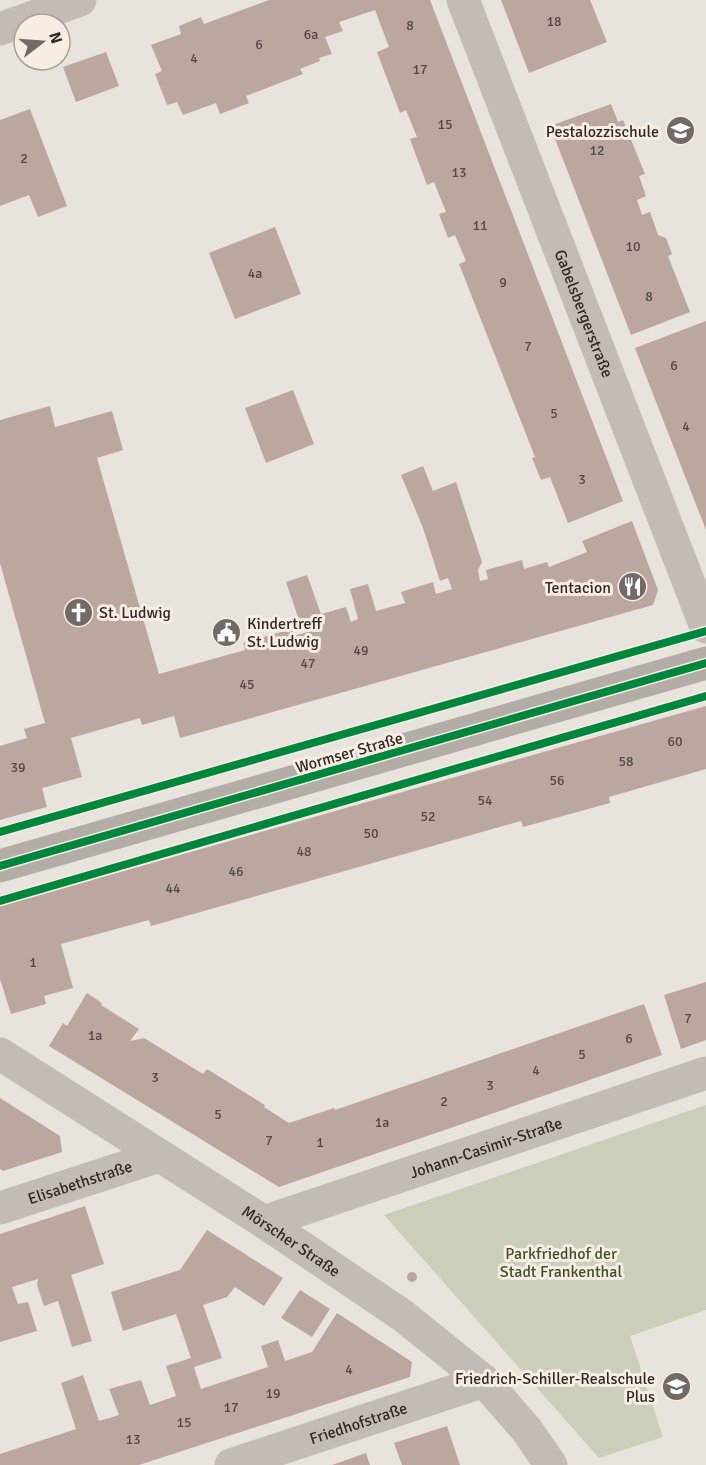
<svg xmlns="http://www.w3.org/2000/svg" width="706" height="1465" viewBox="0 0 706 1465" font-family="Signika,sans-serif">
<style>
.green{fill:#cbceb8}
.building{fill:#bba7a0}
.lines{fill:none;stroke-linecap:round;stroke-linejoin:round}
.street{stroke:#c2bbb6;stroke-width:33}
.secondary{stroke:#b3aca7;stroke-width:33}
.cycleway-casing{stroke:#f7ede3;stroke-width:11}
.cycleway{stroke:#00873e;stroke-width:8}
.labels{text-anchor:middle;stroke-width:6;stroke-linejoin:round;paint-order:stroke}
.number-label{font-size:14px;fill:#544844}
.poi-label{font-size:16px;fill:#322926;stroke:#f7ede3;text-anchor:end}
.street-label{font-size:16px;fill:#322926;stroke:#f7ede3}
.park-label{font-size:16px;fill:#424e2c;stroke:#f7ede3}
</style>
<rect width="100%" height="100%" fill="#e9e3dd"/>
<!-- green -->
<path class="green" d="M706,1105V1310L630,1336L663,1437L599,1458L384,1215Z"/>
<!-- building -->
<path class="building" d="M269,0H430L623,501L568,523L550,477L541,480L532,458L535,457L459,264L466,261L455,235L448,238L439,214L446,212L434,182L427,185L410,139L417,137L406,110L400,113L377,52L389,47L375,10L339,22L343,31L325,37L332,54L319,58L320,61L300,69L303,74L246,96L249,103L220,114L216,103L183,115L177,102L167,105L155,74L162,71L151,45L181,34L179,26L201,17L204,24Z
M501,0H590L607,42L529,73Z
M106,52L119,86L76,102L63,67Z
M611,104L618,122L623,120L645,174L639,176L646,196L637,200L642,215L650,212L658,235L666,238L672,254L668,256L690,312L631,335L550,126Z
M30,109L67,206L38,217L29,195L0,206V120Z
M275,227L301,294L235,319L209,253Z
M706,321V530L635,348Z
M293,390L314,444L266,463L245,408Z
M50,406L55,427L112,411L123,450L97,458L159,674L245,650L243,643L267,636L292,629L294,636L315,630L298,617L286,582L307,575L321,614L346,607L351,622L358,619L350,589L368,584L376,611L405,603L401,592L433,582L436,594L452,589L448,578L440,581L423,528L401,475L423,466L433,491L456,482L482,562L478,570L480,581L488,579L486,570L522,560L524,569L547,562L549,567L587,552L582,541L632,521L658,590L653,605L180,738L174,716L142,725L140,718L71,738L82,777L42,788L47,807L0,820V746L27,738L24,729L45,723L0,563V420Z
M706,706V769L609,797L610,803L523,827L521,821L151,926L149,920L61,944L73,988L44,996L46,1004L11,1014L0,979V906Z
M706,982V1040L681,1049L664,995Z
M87,993L102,1003L101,1005L139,1029L130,1041L144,1038L203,1074L207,1069L265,1105L264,1107L289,1123L334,1108L335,1110L644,1004L662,1055L279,1187L49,1046L63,1023L67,1026Z
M0,1098L60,1136L62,1152L3,1171L0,1169Z
M85,1206L104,1264L71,1275L92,1341L72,1347L58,1301L44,1306L37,1285L38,1279L12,1287L18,1304L28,1302L37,1331L0,1342V1234Z
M207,1230L283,1278L264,1306L235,1287L227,1297L203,1305L222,1358L194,1367L201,1389L268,1367L261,1346L278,1340L285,1361L312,1352L337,1313L412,1362L410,1377L139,1465H0V1454L76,1429L61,1383L83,1375L99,1421L119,1415L109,1389L141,1380L150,1405L176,1396L166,1366L191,1358L176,1314L123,1331L111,1292L180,1270Z
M407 1277a5 5 0 1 1 10 0a5 5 0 1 1-10 0Z
M300,1290L330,1309L312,1337L281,1318Z
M447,1426L460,1465H402L394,1443Z
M366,1453L370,1465H332Z"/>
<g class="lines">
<!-- street -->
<g class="street">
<path id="s1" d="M463,0L706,627"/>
<path d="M0,29L80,0"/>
<path id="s2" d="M0,1054L264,1222L402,1315L484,1381L526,1429L551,1465"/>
<path id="s3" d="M0,1208L159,1156"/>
<path id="s4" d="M264,1222L706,1073"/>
<path id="s5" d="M231,1465L484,1381"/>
</g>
<!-- secondary -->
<path class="secondary" d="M0,866L706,663"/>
<defs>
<path id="cycleway" d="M0,832L706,631
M0,866L706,663
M0,901L706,696"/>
</defs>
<!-- cycleway casing -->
<use href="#cycleway" class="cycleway-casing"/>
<!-- cycleway -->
<use href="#cycleway" class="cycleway"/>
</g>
<!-- icons -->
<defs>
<symbol id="school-disc" viewBox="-11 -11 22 22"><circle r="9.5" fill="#726a66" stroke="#f7ede3"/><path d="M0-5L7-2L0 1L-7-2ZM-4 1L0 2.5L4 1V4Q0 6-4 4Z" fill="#fff"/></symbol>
<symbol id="restaurant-disc" viewBox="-11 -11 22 22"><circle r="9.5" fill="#726a66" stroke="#f7ede3"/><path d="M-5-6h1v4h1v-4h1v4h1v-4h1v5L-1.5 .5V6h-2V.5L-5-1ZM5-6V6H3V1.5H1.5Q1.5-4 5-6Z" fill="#fff"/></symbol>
<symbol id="church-disc" viewBox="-11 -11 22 22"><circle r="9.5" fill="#726a66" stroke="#f7ede3"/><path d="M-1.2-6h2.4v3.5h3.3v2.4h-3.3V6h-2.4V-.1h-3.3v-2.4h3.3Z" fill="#fff"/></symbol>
<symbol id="civic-disc" viewBox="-11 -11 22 22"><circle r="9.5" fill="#726a66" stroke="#f7ede3"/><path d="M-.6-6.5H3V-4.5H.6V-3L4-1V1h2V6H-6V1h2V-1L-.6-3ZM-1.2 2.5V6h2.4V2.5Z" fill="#fff"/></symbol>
</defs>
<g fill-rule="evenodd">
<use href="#school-disc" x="664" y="114" width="33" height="33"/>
<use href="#restaurant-disc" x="616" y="570" width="33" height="33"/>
<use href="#church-disc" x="62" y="596" width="33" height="33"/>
<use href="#civic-disc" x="210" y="616" width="33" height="33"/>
<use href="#school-disc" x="660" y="1370" width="33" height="33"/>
</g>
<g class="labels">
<!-- number labels -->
<g class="number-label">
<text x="554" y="26">18</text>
<text x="410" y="30">8</text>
<text x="311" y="39">6a</text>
<text x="259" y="49">6</text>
<text x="194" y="63">4</text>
<text x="420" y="74">17</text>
<text x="445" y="129">15</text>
<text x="597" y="155">12</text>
<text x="24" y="163">2</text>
<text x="459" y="177">13</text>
<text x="480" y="230">11</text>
<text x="633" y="251">10</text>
<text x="255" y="278">4a</text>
<text x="503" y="287">9</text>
<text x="649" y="301">8</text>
<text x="528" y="351">7</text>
<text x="674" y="370">6</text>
<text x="554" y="418">5</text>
<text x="686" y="431">4</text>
<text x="582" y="484">3</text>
<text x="361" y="655">49</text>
<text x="308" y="668">47</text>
<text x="247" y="689">45</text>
<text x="675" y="746">60</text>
<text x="626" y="766">58</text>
<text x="18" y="772">39</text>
<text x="557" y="785">56</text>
<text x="485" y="805">54</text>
<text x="428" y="821">52</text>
<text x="371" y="838">50</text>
<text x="304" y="856">48</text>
<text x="236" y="876">46</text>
<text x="173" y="893">44</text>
<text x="33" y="967">1</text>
<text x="688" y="1023">7</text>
<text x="95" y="1040">1a</text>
<text x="629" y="1043">6</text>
<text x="582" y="1059">5</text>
<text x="536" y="1075">4</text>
<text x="155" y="1082">3</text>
<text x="490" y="1090">3</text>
<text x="444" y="1106">2</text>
<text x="218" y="1119">5</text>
<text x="382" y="1127">1a</text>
<text x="269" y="1145">7</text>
<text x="320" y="1147">1</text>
<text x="349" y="1374">4</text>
<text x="273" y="1398">19</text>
<text x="231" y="1412">17</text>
<text x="184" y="1427">15</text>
<text x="133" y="1444">13</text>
</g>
<!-- poi labels -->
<g class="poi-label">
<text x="659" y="137">Pestalozzischule</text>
<text x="611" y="593">Tentacion</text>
<text x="99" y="618" text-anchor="start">St. Ludwig</text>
<text x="247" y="629" text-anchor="start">Kindertreff<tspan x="247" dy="18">St. Ludwig</tspan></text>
<text x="655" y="1384">Friedrich-Schiller-Realschule<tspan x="655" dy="18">Plus</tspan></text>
</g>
<!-- street labels -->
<g class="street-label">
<text dy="6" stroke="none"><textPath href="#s1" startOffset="336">Gabelsbergerstraße</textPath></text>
<text transform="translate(349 752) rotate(-16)" y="6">Wormser Straße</text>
<text dy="6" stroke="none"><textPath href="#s4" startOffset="234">Johann-Casimir-Straße</textPath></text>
<text dy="6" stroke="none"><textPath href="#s3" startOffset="84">Elisabethstraße</textPath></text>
<text dy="6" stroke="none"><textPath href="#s2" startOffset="346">Mörscher Straße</textPath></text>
<text dy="6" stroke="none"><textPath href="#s5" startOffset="134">Friedhofstraße</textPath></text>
</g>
<!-- park labels -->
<g class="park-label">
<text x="561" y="1259">Parkfriedhof der<tspan x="561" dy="18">Stadt Frankenthal</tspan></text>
</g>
</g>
<!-- north arrow -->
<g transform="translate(42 42) rotate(73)"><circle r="28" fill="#f7ede3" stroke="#a89f97" stroke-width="1.5"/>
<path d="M0-4.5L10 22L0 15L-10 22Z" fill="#726a66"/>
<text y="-9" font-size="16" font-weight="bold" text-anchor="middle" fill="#322926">N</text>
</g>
</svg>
